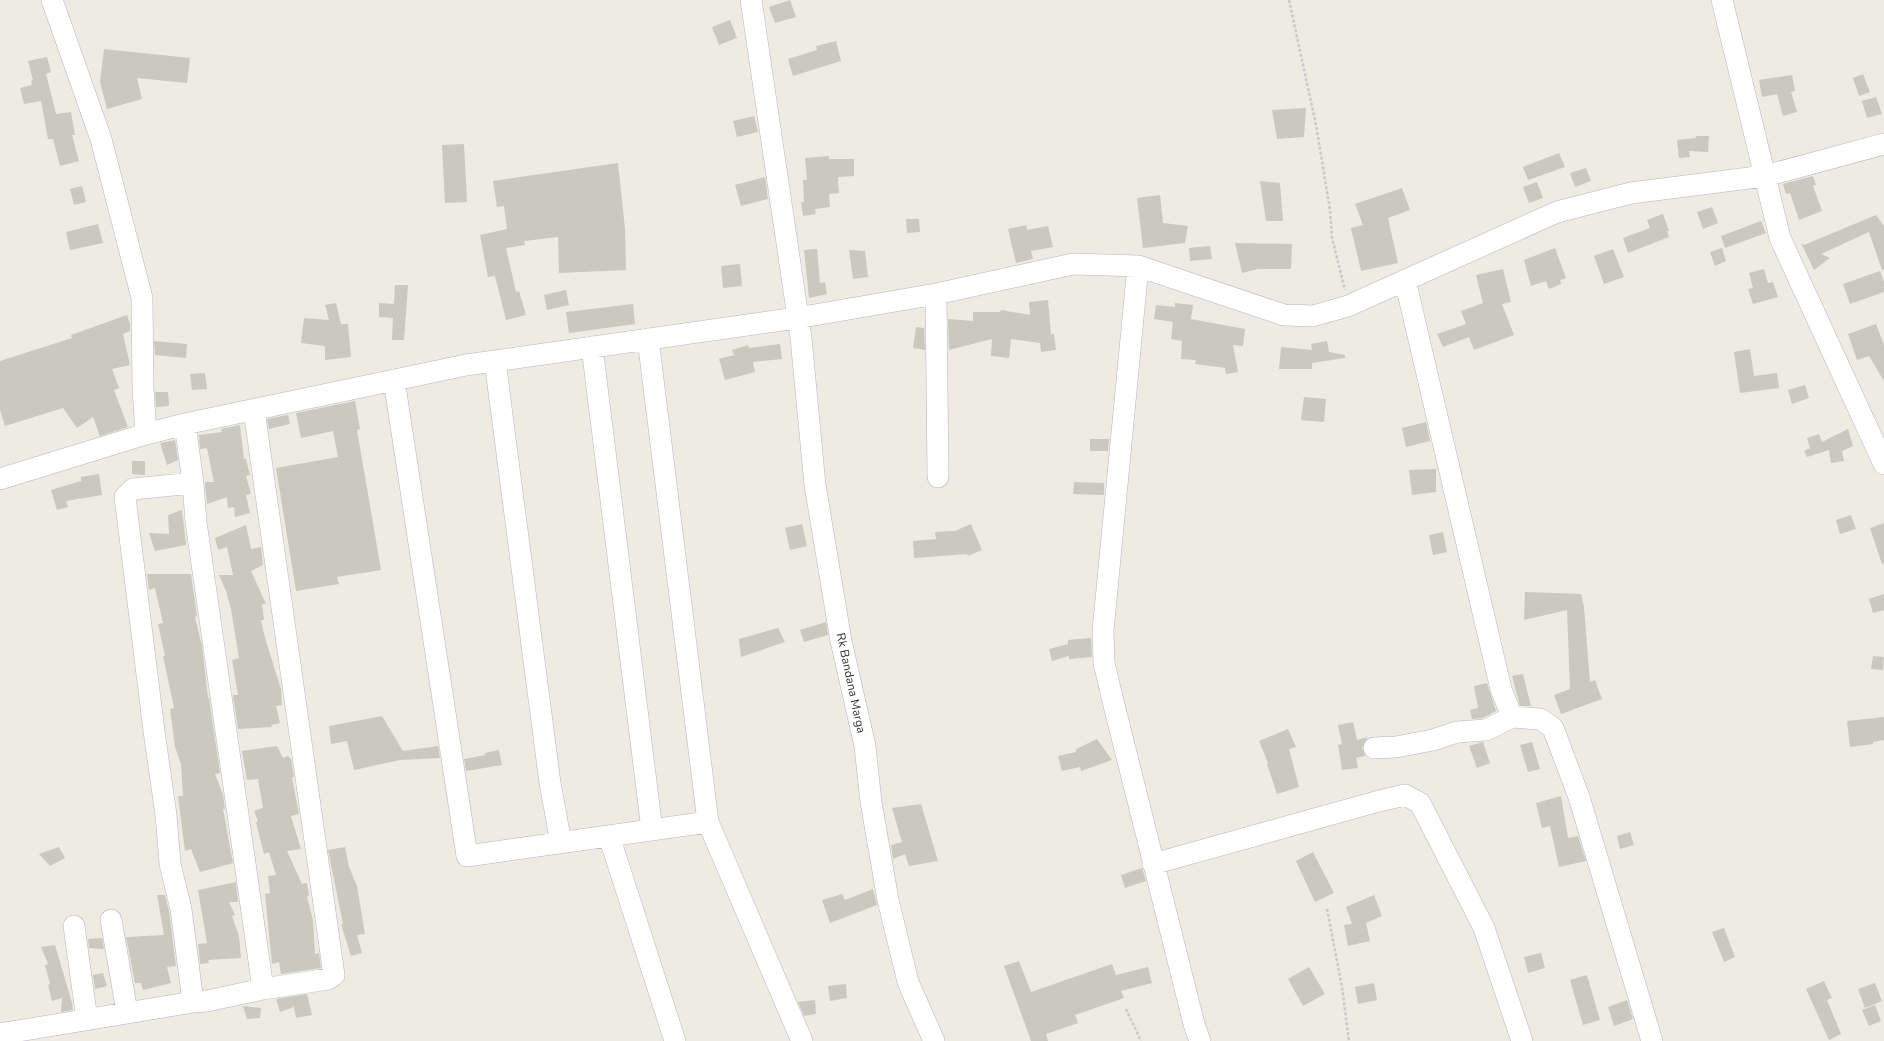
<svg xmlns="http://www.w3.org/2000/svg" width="1884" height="1041" viewBox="0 0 1884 1041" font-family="'Nunito Sans',sans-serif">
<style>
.building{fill:#cac9c0}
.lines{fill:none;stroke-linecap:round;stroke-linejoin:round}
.minor-casing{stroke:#b6b5c0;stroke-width:22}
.path{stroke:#c9c9c9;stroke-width:2.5;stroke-dasharray:3 2;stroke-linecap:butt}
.minor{stroke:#fff;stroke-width:21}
.labels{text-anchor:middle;stroke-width:3;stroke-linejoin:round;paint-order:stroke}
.street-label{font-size:12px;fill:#2e2e2e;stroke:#fff}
</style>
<rect width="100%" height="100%" fill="#edebe2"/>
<!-- building -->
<path class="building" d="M790,0L796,17L775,23L769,7Z
M730,20L737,38L719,45L712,27Z
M836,41L841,61L793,76L788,59L817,50L816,46Z
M104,49L190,58L187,83L137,78L142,99L107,109L100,82Z
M47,57L51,72L46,74L56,114L71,112L75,135H72L79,161L60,166L53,139H48L41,101L24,104L20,88L32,85L31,81L33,80L28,61Z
M1863,74L1870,92L1859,96L1853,78Z
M1792,75L1795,91L1791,92L1797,112L1783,116L1777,94L1762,97L1759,80Z
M1876,97L1882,114L1867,118L1862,101Z
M1306,108L1304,137L1277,139L1272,110Z
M754,116L758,132L737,137L733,121Z
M1696,136H1709L1708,152L1689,151L1690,157L1679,158L1677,140L1696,138Z
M464,144L467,202L445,203L442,145Z
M1559,153L1565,167L1528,180L1523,167Z
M829,156V159H854V176L838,177L839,193L829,194L830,207L815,209L816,214L803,216L801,202H804L803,180H807L805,158Z
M618,163L625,229L626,270L559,273L558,237L524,241L525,245L506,248L516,292L519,291L526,315L506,320L495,276L488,277L480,235L507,229L504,206L497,207L493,181Z
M1586,168L1591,181L1575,187L1570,173Z
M1813,176L1816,185L1813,186L1822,211L1799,220L1790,193L1786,194L1783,184Z
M765,177L768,199L741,206L735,185Z
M1260,181L1280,183L1283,221H1266Z
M1537,182L1543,198L1529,203L1523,187Z
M82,186L86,202L74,205L70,189Z
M1402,188L1410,210L1388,218L1398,263L1361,271L1351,228L1363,225L1355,204Z
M1160,195L1163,223L1188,226L1185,243L1143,248L1137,198Z
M1712,207L1718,223L1703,229L1697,212Z
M1663,214L1669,231H1667L1669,237L1628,253L1623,238L1650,228L1647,220Z
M1876,215L1884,226V269L1882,270L1869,232L1821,254L1830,258L1814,270L1801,243L1804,245Z
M906,219H919L920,232L907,233Z
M1761,221L1766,233L1725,248L1721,236Z
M98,224L103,243L70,250L66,232Z
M1026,225L1027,230L1048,226L1053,247L1031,251L1033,259L1016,263L1008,229Z
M1235,243L1292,244L1291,269H1258L1242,273Z
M1210,246L1212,259L1190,261L1189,248Z
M1555,248L1566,278L1560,280L1561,284L1549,289L1546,281L1531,286L1524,260Z
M1722,248L1726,261L1715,266L1710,252Z
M817,249L820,283L825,282L827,294L809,298L804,250Z
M1613,249L1624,277L1604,284L1594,256Z
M849,250L865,251L868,277L853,279Z
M740,264L742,286L723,288L721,266Z
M1503,269L1511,302L1502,304L1514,335L1474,350L1469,337L1443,347L1437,334L1466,324L1461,311L1483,303L1476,275Z
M1764,269L1768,283L1773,282L1778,297L1753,304L1748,289L1753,288L1749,273Z
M1880,271L1884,282V292L1850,304L1843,284Z
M395,285H408L404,340H392L393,318L379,317V303L394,304Z
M566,290L569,305L547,310L544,295Z
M1048,300L1051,335L1054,334L1056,350L1041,352L1040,343L1011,339L1009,358L991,356L992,339L949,350L948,319L973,321V312H1000L1001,310L1030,315L1029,302Z
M336,303L341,324H348L351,357L325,360V346L301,343L304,318L329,320L325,305Z
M1175,303L1193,305L1191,319L1245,329L1243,346L1233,345L1238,372L1226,374L1225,368L1195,364L1196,360L1181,359L1182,341L1171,339L1173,322L1154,319L1156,305L1175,307Z
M633,304L635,324L569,333L566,312Z
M127,315L130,324V331L123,334L130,365L112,369L119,388L114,390L128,427L100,436L93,417L77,428L63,408L5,426L0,410V361L72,338L71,335Z
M1876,324L1884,345V381L1869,356L1857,360L1848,334Z
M916,327L924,328L925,350L913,348Z
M154,341L187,344L186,358L155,355Z
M1327,341L1329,352L1345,355V358L1312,363V369H1279L1281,347L1312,350L1311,344Z
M780,344L782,359L753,362L755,372L725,380L719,359L734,355L732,350L748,345L749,348Z
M1750,349L1754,376L1777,373L1779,388L1740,393L1734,352Z
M205,373L207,389L192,390L190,374Z
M1805,385L1809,398L1792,404L1788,390Z
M155,392H168L169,406L156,407Z
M1304,397L1326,399L1324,422L1301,420Z
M355,401L360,429L357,430L381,570L337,577L339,584L296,591L276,468L338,457L333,431L301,438L296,413Z
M288,415L290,424L269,429L267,419Z
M1426,422L1430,441L1406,447L1402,428Z
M240,425L244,459H246L250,475L246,476L251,494L246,495L250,513L235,517L234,507L228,508L227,497L207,504L205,482H214L207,448L200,449L199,435L222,432L221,429Z
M1848,429L1853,446L1842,451L1844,461L1831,463L1829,450L1807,457L1804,451L1810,448L1807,438L1819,434L1822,442Z
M1090,439H1109L1108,451H1090Z
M175,440L178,460L167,465L160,443Z
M132,461H145V475L132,474Z
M1436,469V492L1412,495L1409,470Z
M99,474L102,495L66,501L68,507L57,510L51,490L81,481V477Z
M1074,482L1104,483V495L1073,494Z
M182,510L186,545L155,551L149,533L169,534L168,515Z
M1851,515L1856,529L1840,534L1836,520Z
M1884,523V563L1882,564L1870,528Z
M802,524L807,546L790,550L785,528Z
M971,524L982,550L968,556L967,554L914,558L913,541L936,539L935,532L955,531Z
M246,525L251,549L261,547L263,565L251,571L266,604H262L264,620H261L265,638L281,689L282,705L276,706L280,723L271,725L272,727L238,729L233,695H238L232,660L239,658L231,609L226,591L219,575H233L227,547L218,550L215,538Z
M1443,532L1447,552L1433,555L1429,535Z
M147,574H191L197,616L195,617L202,646L208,698H209L220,773L215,774L223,795L225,809H223L233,863L200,872L191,849L185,851L178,796H183L181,764L175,747L170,709L174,708L163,656H165L158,624L163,623L155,588L149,590Z
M1525,592L1581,594L1584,607L1590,682L1595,680L1602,699L1561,714L1554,695L1570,689L1567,610L1524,620Z
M1884,594V610L1873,613L1869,599Z
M826,622L828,635L804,642L800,630Z
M778,628L785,642L741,657L739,639Z
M1091,638L1092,657L1069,659V656L1052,661L1049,649L1068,644V640Z
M1873,656L1884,657L1883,670L1871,669Z
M1523,674L1531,706H1520L1512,676Z
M1487,683L1496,711L1483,718L1472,719L1470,710L1478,708L1474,686Z
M382,716L403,751L438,746L440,758L400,760L354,770L347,741L331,744L329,726Z
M1884,717V740L1873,742V744L1850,747L1847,721Z
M1353,722L1357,740L1367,737L1362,748L1365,756L1356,758L1358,768L1342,770L1338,745L1342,744L1338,725Z
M1288,729L1296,747L1289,749L1299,787L1277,794L1267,764L1268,763L1259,741Z
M1097,739L1112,760L1081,771L1080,767L1062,771L1058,756L1076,752V749Z
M1483,742L1490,763L1477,768L1469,746Z
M1532,742L1540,769L1528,772L1520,745Z
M277,746L283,758L288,756L291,759L294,777H292L299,814L291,816L301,849L287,851L302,884L307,883L309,895L307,897L313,920L315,954L319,953L321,968L281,974L279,962L272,964L265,894L270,893L268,876L276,875L269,852L264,854L256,822L258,821L254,811L263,808L258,779L247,780L242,751Z
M499,750L502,765L466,771L464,759L485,755V753Z
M1561,796L1568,838L1578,836L1586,861L1559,867L1550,826L1542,828L1536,803Z
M921,804L938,861L909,866L905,854L893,859L891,845L902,842L892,808Z
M1630,832L1634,845L1620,849L1617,836Z
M59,847L65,858L50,866L39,854Z
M345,847L349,867L357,886L365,934L357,935L362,953L351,956L341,924H343L328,850Z
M1313,852L1334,893L1315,902L1296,861Z
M1142,868L1146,881L1125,888L1121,875Z
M236,882L238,902H229L235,915L232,916L239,936L241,958L208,960L209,963L200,964L198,944L207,943L198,890Z
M873,889L877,905L830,923L822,900L842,894L845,900Z
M157,895H165L169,911L176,966L167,967L171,983L143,990L141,983H135L126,937L164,935Z
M1374,895L1382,916L1366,923L1370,941L1348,946L1344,925L1352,924L1346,907Z
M1724,928L1735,957L1724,962L1712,932Z
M102,938L104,949L89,948L88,939Z
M55,945L72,1003L73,1010L61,1012L62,998L52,1001L48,985L50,984L45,965L48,964L41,947Z
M1541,953L1545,968L1528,973L1524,957Z
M1019,961L1031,992L1112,964L1116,975L1148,967L1152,983L1121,991L1124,998L1075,1015L1078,1023L1046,1034L1048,1041H1031L1004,966Z
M1309,967L1325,994L1303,1006L1288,979Z
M103,973L107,986L95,989L93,975Z
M1587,975L1600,1020L1583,1025L1570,980Z
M1824,981L1832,998L1827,1000L1841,1034L1829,1040L1806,989Z
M1374,983L1377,1000L1358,1004L1355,987Z
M1875,983L1882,1001L1865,1008L1858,989Z
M846,984L847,998L830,1001L828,986Z
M307,994L312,1015L296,1018L294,1007L280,1012L276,999Z
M815,1000L816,1014L804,1016L798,1002Z
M1627,1000L1633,1019L1614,1026L1608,1007Z
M1875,1005L1881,1021L1869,1026L1862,1010Z
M243,1006L261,1008L260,1018L247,1019Z"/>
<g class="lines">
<defs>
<path id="minor" d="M52,0L101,139L142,298L143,388L146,434
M751,0L801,338L815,485L841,641L865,746L871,802L888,900L908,982L934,1041
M1722,0L1780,238L1884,464
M1138,266L1103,631L1104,663L1114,705L1194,1024L1200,1041
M1405,280L1501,689L1512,717L1540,719L1553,728L1579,797L1652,1041
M936,294L938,477
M648,339L708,822
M592,347L652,830
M495,361L550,783L561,843
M394,380L467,856L708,822L802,1041
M185,424L193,483L196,522L263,989L328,979L334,975L254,410
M0,479L146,434L185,424L466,365L797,318L936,294L1073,264L1138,266L1284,315L1313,316L1348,306L1557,212L1631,193L1765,176L1884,144
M193,483L133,489L125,497L154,731L166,815L170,864L181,909L193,1002L207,1001L263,989
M1374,748L1396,747L1433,740L1457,732L1486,730L1512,717
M609,836L675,1041
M1153,864L1379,801L1405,795L1420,803L1484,928L1522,1041
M111,920L127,1012
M74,926L87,1020
M0,1034L193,1002"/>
</defs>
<!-- minor casing -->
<use href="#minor" class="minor-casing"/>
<!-- path -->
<path class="path" d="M1289,0L1316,125L1330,210L1332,238L1345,290
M1327,909L1342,987L1349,1041
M1126,1009L1141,1041"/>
<!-- minor -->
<use href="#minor" class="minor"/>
</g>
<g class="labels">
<!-- street labels -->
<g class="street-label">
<text transform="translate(851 683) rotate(78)" y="4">Rk Bandana Marga</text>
</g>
</g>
</svg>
